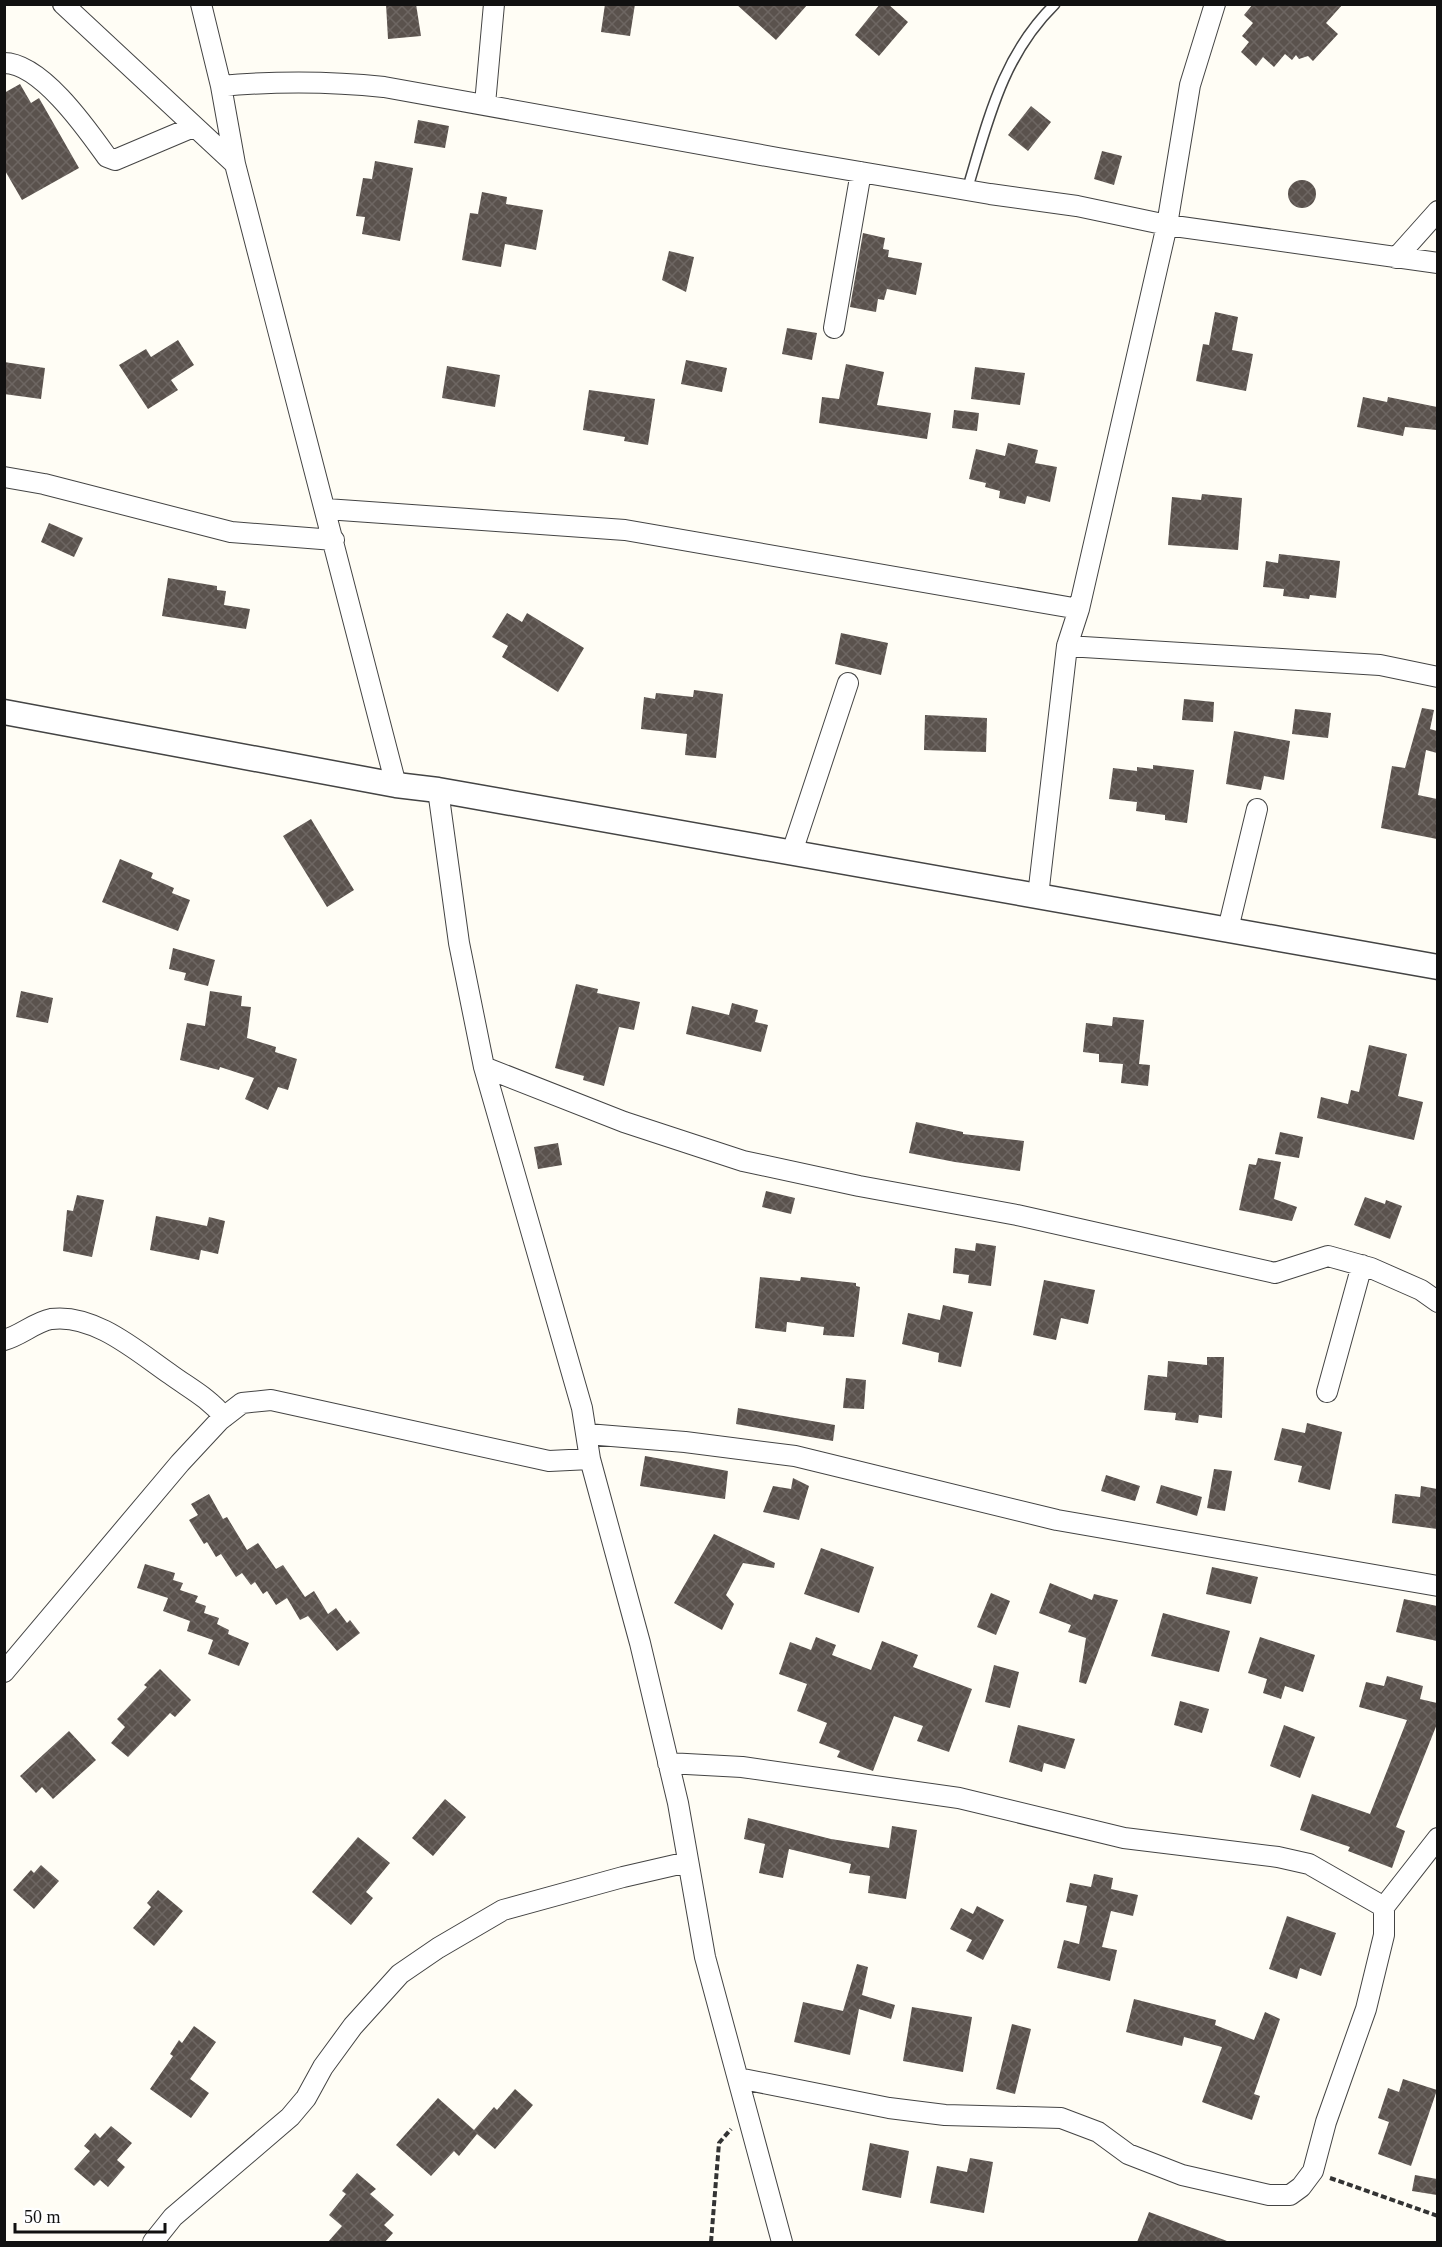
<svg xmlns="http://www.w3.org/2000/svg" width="1442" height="2247" viewBox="0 0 1442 2247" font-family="'Times New Roman',serif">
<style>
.building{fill:url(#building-cross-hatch)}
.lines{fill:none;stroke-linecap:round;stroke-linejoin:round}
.service-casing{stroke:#444;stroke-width:12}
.minor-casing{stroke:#444;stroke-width:22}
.tertiary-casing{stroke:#444;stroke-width:27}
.path{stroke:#333;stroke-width:4;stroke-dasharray:6 3;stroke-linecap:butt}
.service{stroke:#fff;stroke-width:9}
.minor{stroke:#fff;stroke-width:20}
.tertiary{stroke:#fff;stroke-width:24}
</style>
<defs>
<pattern id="building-cross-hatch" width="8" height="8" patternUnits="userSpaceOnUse" patternTransform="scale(1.5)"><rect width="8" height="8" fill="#5a524d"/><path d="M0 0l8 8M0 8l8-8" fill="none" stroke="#6d6662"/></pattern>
</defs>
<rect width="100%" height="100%" fill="#fffdf5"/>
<!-- building -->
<path class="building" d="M386,4H416L421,36L388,39Z
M605,4H635L630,36L601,32Z
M736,4H808L776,40Z
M880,4H888L908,22L879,56L855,35Z
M1253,4H1343L1326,23L1338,34L1313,61L1308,56L1299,59L1296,55L1292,60L1285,54L1274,67L1263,57L1256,66L1241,52L1249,42L1242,36L1253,23L1244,15Z
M20,84L31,103L39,98L79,168L22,200L4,169V93Z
M1031,106L1051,122L1028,151L1008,135Z
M418,120L449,126L445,148L414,143Z
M1102,151L1122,156L1114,185L1094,179Z
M375,161L413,168L400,241L362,234L365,217L356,216L363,178L372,179Z
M1288 194a14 14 0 1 1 28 0a14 14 0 1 1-28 0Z
M482,192L507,197L506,204L543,210L536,250L505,244L501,267L462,260L470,213L478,214Z
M863,233L885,238L883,249L889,250L888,257L922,263L916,295L887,289L884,300L878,299L876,312L850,307Z
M669,251L694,257L686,292L662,280Z
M1215,312L1238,317L1232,350L1253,354L1246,391L1196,381L1203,344L1209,345Z
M787,328L817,333L812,360L782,354Z
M178,340L194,365L171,380L178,390L148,409L119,365L146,349L151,357Z
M686,360L727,368L722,392L681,384Z
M4,362L45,368L41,399L4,394Z
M846,364L884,372L877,405L931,413L927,439L819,423L822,397L839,399Z
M447,366L500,375L495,407L442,398Z
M975,367L1025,373L1020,405L971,399Z
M589,390L655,399L648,445L624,441L625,437L583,430Z
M1363,397L1387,402L1388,397L1437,407V430L1405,427L1403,436L1357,427Z
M954,410L979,413L977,431L952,428Z
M1008,443L1038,450L1035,463L1057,467L1050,502L1027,496L1025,504L999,498L1000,491L985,487L986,483L969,479L976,449L1005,456Z
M1202,494L1242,498L1238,550L1168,545L1172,497L1201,500Z
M49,523L83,538L74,557L41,542Z
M1279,554L1340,561L1336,598L1310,595L1309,599L1283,596L1284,589L1263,587L1266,561L1278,563Z
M168,578L217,586V590L226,591L224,605L250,609L246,629L162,616Z
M507,613L522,622L527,613L584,648L558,692L502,657L508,646L492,637Z
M841,633L888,643L881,675L835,664Z
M694,690L723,694L716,758L685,755L687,734L641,729L644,697L655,699L656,693L693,697Z
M1184,699L1214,702L1213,722L1182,720Z
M1422,708L1434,710L1430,729L1437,731V753L1426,750L1418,795L1437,799V839L1381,828L1392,766L1405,768Z
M1295,709L1331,713L1328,738L1292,734Z
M925,715L987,718L986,752L924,750Z
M1234,731L1290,741L1284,780L1264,776L1261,790L1226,784Z
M1153,765L1194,770L1187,823L1165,820V815L1136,811L1137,802L1109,799L1113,768L1137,771V767L1153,769Z
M311,819L354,890L327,907L283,836Z
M120,859L153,873L151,878L174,888L172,893L190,900L178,931L102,902Z
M173,948L215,960L208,986L184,980L186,973L169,969Z
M576,984L598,989L597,993L640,1002L634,1030L619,1027L604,1086L583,1080L584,1076L555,1068Z
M21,991L53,998L48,1023L16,1017Z
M210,991L242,996L241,1006L251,1007L247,1038L276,1047L275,1052L297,1059L288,1090L278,1087L268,1110L245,1099L254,1078L220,1067L219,1070L180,1060L187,1023L205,1026Z
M732,1003L758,1010L755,1022L768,1025L761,1052L686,1034L692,1006L729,1015Z
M1113,1017L1144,1020L1139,1064L1150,1065L1148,1086L1121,1083L1123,1064L1099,1062V1054L1083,1052L1086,1023L1112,1026Z
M1369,1045L1407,1054L1398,1096L1423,1102L1414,1140L1317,1118L1321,1097L1348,1104L1351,1090L1359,1092Z
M916,1122L963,1132V1134L1024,1141L1020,1171L955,1162L909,1153Z
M1280,1132L1303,1137L1299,1158L1275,1154Z
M558,1143L562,1165L538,1169L534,1147Z
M1258,1158L1281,1162L1274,1199L1297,1207L1292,1221L1239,1210L1249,1164L1256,1165Z
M766,1191L795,1198L791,1214L762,1207Z
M77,1195L104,1200L92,1257L63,1251L67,1210L73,1211Z
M1365,1197L1385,1204L1386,1200L1402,1206L1390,1239L1354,1225Z
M156,1216L207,1226L209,1217L225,1221L218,1254L201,1250L199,1260L150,1250Z
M976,1243L996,1246L991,1286L968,1283L969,1275L953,1273L955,1248L975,1251Z
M760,1277L800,1281L801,1277L856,1283V1286L860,1287L854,1337L823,1335L824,1327L787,1322L786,1332L755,1328Z
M1044,1280L1095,1290L1088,1324L1061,1318L1056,1340L1033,1335Z
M943,1305L973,1312L961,1367L938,1362L939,1353L902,1344L908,1313L940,1320Z
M1207,1357H1224L1222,1418L1199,1415L1198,1423L1175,1420L1176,1413L1144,1410L1148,1375L1167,1377L1168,1361L1207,1365Z
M846,1378L866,1380L864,1409L843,1408Z
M738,1408L835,1425L833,1441L736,1424Z
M1307,1423L1342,1432L1330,1490L1298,1482L1302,1466L1274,1460L1282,1428L1305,1433Z
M645,1456L728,1471L725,1499L640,1486Z
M1214,1469L1232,1471L1225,1511L1207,1508Z
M1106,1475L1140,1486L1135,1501L1101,1491Z
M793,1478L809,1486L799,1520L763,1512L773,1486L791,1489Z
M1161,1485L1202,1497L1197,1516L1156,1503Z
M1421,1486L1437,1489V1529L1392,1523L1395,1494L1420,1497Z
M209,1494L223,1519L227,1517L247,1550L258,1543L276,1569L283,1565L305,1597L314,1591L328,1614L336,1608L347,1623L350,1620L360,1633L337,1651L308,1616L300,1620L287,1598L276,1605L267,1591L263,1594L255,1582L251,1585L242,1573L236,1577L221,1554L216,1557L207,1542L204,1544L189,1520L198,1515L191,1504Z
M714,1534L775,1563L774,1568L743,1563L726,1595L734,1604L722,1630L674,1603Z
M821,1548L874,1567L859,1613L804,1594Z
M145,1564L175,1573L173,1580L183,1583L180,1590L198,1596L195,1602L206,1606L204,1613L219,1618L217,1624L229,1630L228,1634L249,1643L239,1666L208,1654L213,1640L187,1631L190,1621L163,1611L168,1598L137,1588Z
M1212,1567L1258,1577L1251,1604L1206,1594Z
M1050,1583L1092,1600L1094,1594L1118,1600L1086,1684L1079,1682L1086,1638L1068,1632L1071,1625L1039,1613Z
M991,1593L1010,1601L996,1635L977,1627Z
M1404,1599L1437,1606V1641L1396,1632Z
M1163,1613L1230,1631L1219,1672L1151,1656Z
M816,1637L836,1645L832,1655L871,1670L882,1641L918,1655L913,1667L972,1689L949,1752L917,1741L923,1726L894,1716L873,1771L837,1757L840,1751L819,1743L827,1723L797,1711L807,1684L779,1674L790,1642L811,1650Z
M1260,1637L1315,1655L1303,1692L1285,1686L1281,1699L1263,1693L1267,1679L1248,1673Z
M994,1665L1019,1672L1010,1708L985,1702Z
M160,1669L191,1700L175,1717L170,1713L128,1757L111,1743L125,1727L117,1719L147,1687L144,1685Z
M1387,1676L1423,1686L1420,1699L1437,1703V1724L1396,1827L1405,1831L1392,1868L1348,1851L1350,1847L1300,1830L1312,1794L1370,1814L1407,1720L1359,1707L1366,1682L1384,1686Z
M1180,1701L1209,1709L1202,1733L1174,1725Z
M1018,1725L1075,1739L1065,1769L1044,1763L1042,1772L1009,1762Z
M1284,1725L1315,1737L1300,1778L1270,1766Z
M69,1731L96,1760L53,1799L42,1787L36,1793L20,1776Z
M445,1799L466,1817L433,1856L412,1838Z
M748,1818L831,1839L889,1848L892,1826L917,1830L906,1899L868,1893L870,1876L849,1873L851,1864L789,1849L783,1878L759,1873L765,1844L744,1839Z
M358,1837L390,1863L366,1892L373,1898L351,1925L312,1892Z
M41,1865L59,1881L34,1909L13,1890L31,1870L34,1873Z
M1094,1874L1113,1878L1111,1889L1138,1895L1133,1916L1111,1911L1102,1947L1117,1950L1110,1981L1057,1968L1064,1940L1079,1944L1087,1906L1066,1902L1070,1883L1091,1887Z
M158,1890L183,1911L154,1946L133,1928L151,1907L147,1903Z
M977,1906L1004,1920L983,1960L966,1951L972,1940L950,1929L961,1908L973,1914Z
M1287,1916L1336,1933L1321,1976L1300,1968L1297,1979L1269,1969Z
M857,1964L868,1967L862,1995L895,2005L891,2019L859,2009L850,2055L794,2042L803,2002L843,2011Z
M1134,1999L1216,2020L1215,2025L1254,2040L1265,2012L1280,2019L1254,2094L1260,2096L1252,2120L1202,2102L1222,2047L1184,2037L1182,2046L1126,2032Z
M912,2007L972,2017L963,2072L903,2061Z
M1012,2024L1031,2029L1015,2094L996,2089Z
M194,2026L216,2042L190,2079L209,2093L191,2118L150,2089L173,2056L170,2054L179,2040L182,2043Z
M1403,2079L1437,2090L1411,2166L1378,2154L1389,2122L1378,2118L1388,2088L1399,2092Z
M515,2089L533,2105L495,2149L477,2134L459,2156L454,2151L431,2176L396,2145L438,2098L474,2130L494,2107L497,2110Z
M111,2126L132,2143L117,2160L125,2167L108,2187L100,2180L94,2186L74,2169L90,2151L84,2146L95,2133L100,2138Z
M870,2143L909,2151L901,2198L862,2190Z
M970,2158L993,2162L984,2213L930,2203L937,2166L967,2172Z
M357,2173L376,2189L370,2194L394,2215L384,2225L393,2233L385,2242H328L342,2226L329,2215L346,2194L342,2191Z
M1415,2175L1437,2179V2195L1412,2191Z
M1149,2212L1227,2241L1226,2242H1137Z"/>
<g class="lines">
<defs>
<path id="service" d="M967,190C988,121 1002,56 1055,4"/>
<path id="minor" d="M63,4L235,164
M201,4L221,86L235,164L396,785
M4,63C41,63 87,129 107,157L115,160L193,127
M221,86C276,81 329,81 384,87L778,158L990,194L1077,206L1167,225L1438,263
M485,104L494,4
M1396,258L1438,211
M834,328L861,172
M4,477L44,484L231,532L334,540
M326,509L625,530L1079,609
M1067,646L1380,665L1438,677
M792,852L848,683
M1038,896L1067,646L1079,609L1167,225L1190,85L1215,4
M1228,929L1257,809
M484,1067L624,1122L743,1161L859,1186L1017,1215L1275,1273L1328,1256L1371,1268L1421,1290L1438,1302
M4,1340C20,1336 35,1322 51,1319C94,1313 138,1352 170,1374C189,1388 209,1398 224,1417
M1327,1392L1362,1265
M587,1434L685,1442L795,1456L1057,1520L1438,1586
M590,1459L640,1643L678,1803L705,1957L782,2242
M4,1672L180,1463L220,1420L242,1403L271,1400L549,1461L590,1459L582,1408L484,1067L459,943L438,790
M668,1763L742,1767L959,1798L1124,1838L1278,1857L1309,1864L1384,1907
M738,2078L889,2108L945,2115L1061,2118L1098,2132L1128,2154L1182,2175L1269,2195H1290L1301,2187L1313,2171L1326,2122L1366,2009L1384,1935V1907L1438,1838
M153,2242L173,2217L290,2117L306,2098L323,2067L353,2026L400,1974L438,1948L503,1910L623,1877L688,1862"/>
<path id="tertiary" d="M4,712L396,785L438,790L1438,967"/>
</defs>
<!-- service casing -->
<use href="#service" class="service-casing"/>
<!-- minor casing -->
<use href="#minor" class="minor-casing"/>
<!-- tertiary casing -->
<use href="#tertiary" class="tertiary-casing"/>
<!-- path -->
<path class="path" d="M1330,2178L1438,2216
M711,2242L719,2143L731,2129"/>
<!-- service -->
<use href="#service" class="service"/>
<!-- minor -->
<use href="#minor" class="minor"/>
<!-- tertiary -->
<use href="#tertiary" class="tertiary"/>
</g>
<!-- border -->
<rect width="1442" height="2247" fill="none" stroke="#111111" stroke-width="12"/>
<!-- scale -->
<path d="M15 2223v9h150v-9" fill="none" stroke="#111111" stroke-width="3"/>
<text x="24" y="2223" font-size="18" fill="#111111" stroke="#ffffff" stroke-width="4.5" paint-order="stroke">50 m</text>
</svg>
